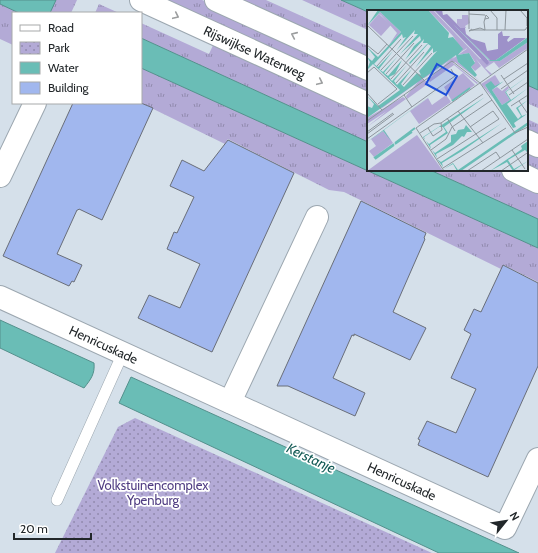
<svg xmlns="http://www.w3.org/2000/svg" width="538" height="553" viewBox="0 0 538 553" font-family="Cabin,sans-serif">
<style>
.grass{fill:url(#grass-tufts)}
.park{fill:url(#park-dots)}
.water{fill:#6abdb6;stroke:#54908c}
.building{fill:#a1b7ee;stroke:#696e79}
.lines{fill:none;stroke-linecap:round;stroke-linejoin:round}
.lane-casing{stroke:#9ca7b0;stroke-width:12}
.street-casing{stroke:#9ca7b0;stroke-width:24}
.secondary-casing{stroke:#9ca7b0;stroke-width:24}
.lane{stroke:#fff;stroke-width:11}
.street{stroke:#fff;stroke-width:22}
.secondary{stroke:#fff;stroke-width:22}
.oneway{stroke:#9c9e9f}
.labels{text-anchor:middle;stroke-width:3.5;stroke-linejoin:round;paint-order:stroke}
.street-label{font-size:13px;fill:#22272a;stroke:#fff}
.park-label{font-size:13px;fill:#513e83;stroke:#fff}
.water-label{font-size:14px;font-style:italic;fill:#155c57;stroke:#fff}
.inset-river{fill:none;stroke:#6abdb6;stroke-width:2}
.inset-road{fill:none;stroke:#8d969d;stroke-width:1}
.view{fill:#1d4ed8;fill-opacity:0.15;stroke:#1d4ed8;stroke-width:2}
.inset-edge{fill:none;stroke:#22272a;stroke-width:2}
</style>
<defs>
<pattern id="grass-tufts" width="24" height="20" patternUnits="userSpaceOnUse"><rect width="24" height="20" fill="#b3aad6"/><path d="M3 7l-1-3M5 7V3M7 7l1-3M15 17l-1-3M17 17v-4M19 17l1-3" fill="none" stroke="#918aae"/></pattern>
<pattern id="park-dots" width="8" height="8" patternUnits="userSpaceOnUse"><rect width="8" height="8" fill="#b3aad6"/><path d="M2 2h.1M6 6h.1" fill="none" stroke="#918aae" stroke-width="1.8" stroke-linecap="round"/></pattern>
</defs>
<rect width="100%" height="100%" fill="#d5e0ea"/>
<!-- grass -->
<path class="grass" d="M56,0H77L71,13H50Z
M154,0H202L368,76V97Z
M240,0H266L368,46V62Z
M302,0H341L368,12V30Z
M0,4L19,13H13V45L0,39Z
M99,4L119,13H95Z
M141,23L209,54L215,41L368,111V142L141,38Z
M141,68L538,248V282L504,265L501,269L344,192L329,190L228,139L225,144L141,103Z
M527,85L538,90V108L527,103Z
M527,119L538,124V139L527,134Z
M527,148L538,153V175L527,170Z
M430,170H498L538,188V219Z"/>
<!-- park -->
<path class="park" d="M135,418L432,553H55L118,427Z"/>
<!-- water -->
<path class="water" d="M0,0H56L50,13H19L0,4Z
M341,0H538V90L527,85V11H368V12Z
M141,38L368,142V170H430L538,219V248L141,68Z
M0,320L94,363C95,374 91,379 84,388L0,348Z
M131,377L519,553H439L119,403Z"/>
<!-- building -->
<path class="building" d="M73,103H141L153,108L102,220L79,209L78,210H77L57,254L82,265L74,282L72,281L69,286L3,256Z
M228,140L294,173L212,352L138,318L149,295L180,308L200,264L167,249L174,232L177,233L194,197L170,186L182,160L204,171Z
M361,201L426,233L424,238L425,239L393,312L426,328L410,360L354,334V336L352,335L333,378L365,393L355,416L288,386H277Z
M503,265L538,283V366L488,477L418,445L420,440L418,439L427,421L456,433L476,389L451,378L471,334L464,330L474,309L481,312Z"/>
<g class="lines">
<defs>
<path id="lane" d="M57,500L123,353"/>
<g id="street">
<path d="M0,176L35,103"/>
<path id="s1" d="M0,297L505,528L538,459"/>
<path d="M230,402L317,217"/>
</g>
<g id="secondary">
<path id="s2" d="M141,0L368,104"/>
<path d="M216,0L368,69"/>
<path d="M527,141L538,146"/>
<path d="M513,170L538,182"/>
</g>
</defs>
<!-- lane casing -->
<use href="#lane" class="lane-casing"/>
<!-- street casing -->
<use href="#street" class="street-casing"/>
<!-- secondary casing -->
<use href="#secondary" class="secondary-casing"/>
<!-- lane -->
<use href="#lane" class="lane"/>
<!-- street -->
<use href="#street" class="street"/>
<!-- secondary -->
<use href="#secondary" class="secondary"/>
</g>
<!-- one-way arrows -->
<defs><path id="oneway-chevron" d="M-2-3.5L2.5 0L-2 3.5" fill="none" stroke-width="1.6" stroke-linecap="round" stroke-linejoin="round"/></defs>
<g class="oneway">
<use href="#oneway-chevron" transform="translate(176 16) rotate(25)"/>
<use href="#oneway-chevron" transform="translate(294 35) rotate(-156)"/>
<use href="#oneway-chevron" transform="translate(320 82) rotate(25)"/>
</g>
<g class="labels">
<!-- street labels -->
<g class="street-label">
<text dy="5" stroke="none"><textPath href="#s2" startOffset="125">Rijswijkse Waterweg</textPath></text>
<text dy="5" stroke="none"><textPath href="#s1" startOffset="114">Henricuskade</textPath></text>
<text dy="5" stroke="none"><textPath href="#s1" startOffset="442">Henricuskade</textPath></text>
</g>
<!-- park labels -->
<g class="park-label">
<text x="153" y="490">Volkstuinencomplex<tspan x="153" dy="15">Ypenburg</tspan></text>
</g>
<!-- water labels -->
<g class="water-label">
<text transform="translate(311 458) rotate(25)" y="5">Kerstanje</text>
</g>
</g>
<!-- overview -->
<g transform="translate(367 10)">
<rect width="161" height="161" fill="#d5e0ea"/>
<path d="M61,0H66L100,38L91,44L95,40L86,26ZM66,0L113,49L133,51L161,32V38L132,58L127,52L118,58L125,64L123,65ZM13,2L34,22L22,35L30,23L14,5L12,4L1,15ZM95,5H101L103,13L98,16L99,18H94L90,14V9H95ZM101,38L114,56L108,61L104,57L108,52L102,43L91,45ZM89,45L85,49L90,46L91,52L113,71L88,52L86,53L111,73L110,74L87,55L63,72L61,70L83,50L59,67L57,68L56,67ZM128,65L133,73L128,77L118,75L126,88L114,74ZM54,68L62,73L40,89L39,86L51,72L18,96L15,98L14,96ZM141,76L142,78L138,82L143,90L135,95L125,80L130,77L135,81ZM79,85L84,92L52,114L43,101L61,88L65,95ZM36,87L39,89L0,117L20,101L0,114V108ZM17,120L26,133L7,147L2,141L9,136L4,129L16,121L19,125Z" fill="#b3aad6"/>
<path d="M67,0H75L76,5L80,4L94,18H98L99,24L105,29L118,33L120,41L131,39V24L135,21L136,26H143L140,30L141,32L147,28H159L129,50H123L86,14L120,49L122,53L120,55Z" fill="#9d91c9"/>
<path d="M12,4L24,15L14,26L2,15ZM96,63L108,75L85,91L77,77Z" fill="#b3aad6"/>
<path d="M50,125L76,161H0L22,145Z" fill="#b3aad6"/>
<path d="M11,0H61L82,23L81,28L86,27L96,39L91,45L102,43L108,53L104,57L110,65L108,67L91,52L89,45L0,108V96L5,98L7,94L0,86L11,96L33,80L6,54L0,60L3,52L0,47L5,51L8,47L0,37L11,47L34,22L13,2L0,16ZM48,20L47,24H51L33,44L53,26L54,30L47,36L38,50L57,29L56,33H61L42,53L43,54L61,34L64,36L48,58L66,38V43L70,41L52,61L54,65L50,63L37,77L34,74L45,59L30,75L27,71L40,55L25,71L22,67L28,64L35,50L21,66L17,63L31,46L16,62L12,59L26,41L11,57L7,54L35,24L36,28L39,27L29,41ZM86,14L123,50H129L161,27V32L133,51H123ZM161,66L139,82L144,90L161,78L140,94L151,109L154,106L149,98L161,90L151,98L155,106L160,104L147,113L149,117L146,118L118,75L124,71L128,76L137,71L125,80L135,95L143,90L138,82ZM74,78L17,120L24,131L16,121L0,132ZM118,87L77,117L81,123L63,135L64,139L59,131L62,134L79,122L76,117H72L57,127L58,130L56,127ZM161,112V115L94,161H90L86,154L77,159L86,153L91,160ZM135,113L95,141L75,153L76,157L70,149L74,152ZM99,115L105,122H100L97,127L95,126L86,135L69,144L70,148L65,140L68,143L84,132V125L89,124L91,120L97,119ZM161,131V143L158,140L141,150L147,159L161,151L146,161L140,152L123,161L155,139L154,136Z" fill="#6abdb6" fill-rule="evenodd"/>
<path class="inset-river" d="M85,91L103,78M28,133L48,118M28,134L45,122M7,148L27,134M8,149L27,135"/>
<path class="inset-road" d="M102,0V19M123,0L130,8V20M153,0L160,8V16M102,4L118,5M0,15L58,71M105,19L102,21L113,18L118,20M105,20H158L161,16M118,20L117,12L119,5L122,8L118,9M138,20L139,0M0,35L11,44L20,34M10,56L34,29M14,60L46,26M0,63L7,57L30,79L11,94M19,64L47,33M134,65L147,84M24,69L55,35M137,69L161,53M29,73L57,42M36,75L65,43M134,79L161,60M0,83L15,100M37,85L45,97M142,85L161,72M152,91L161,104M144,96L161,85M91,101L116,133M80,108L88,121M0,111L85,51L113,73L148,123L161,117M61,118L66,126L75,120L74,113M0,122L26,103M53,123L67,114L74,113L116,84M0,124L27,104M0,129L88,66L84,59M64,140L79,129L85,117L125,90M145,140L158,159M70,149L132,109L126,101L103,117M76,158L139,118M77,161L49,118L161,39M100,161L129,142L133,148M114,161L161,129M134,161L160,143"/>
<path class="view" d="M70,54L90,66L79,85L59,74Z"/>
<rect width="161" height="161" class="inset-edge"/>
</g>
<!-- legend -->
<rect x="12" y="12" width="130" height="92" fill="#ffffff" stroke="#a7a9aa"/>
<rect x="20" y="25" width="20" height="6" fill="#ffffff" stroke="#a7a9aa"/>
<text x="48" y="32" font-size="12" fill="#22272a">Road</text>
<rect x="20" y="42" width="20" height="12" fill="url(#park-dots)" stroke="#a7a9aa"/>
<text x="48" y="52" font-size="12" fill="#22272a">Park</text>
<rect x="20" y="62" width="20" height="12" fill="#6abdb6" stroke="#a7a9aa"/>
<text x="48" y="72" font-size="12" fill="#22272a">Water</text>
<rect x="20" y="82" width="20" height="12" fill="#a1b7ee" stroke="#a7a9aa"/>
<text x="48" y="92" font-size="12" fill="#22272a">Building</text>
<!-- north arrow -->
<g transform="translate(506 521) rotate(60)" stroke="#ffffff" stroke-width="3" paint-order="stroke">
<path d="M0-3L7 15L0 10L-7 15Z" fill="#22272a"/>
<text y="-6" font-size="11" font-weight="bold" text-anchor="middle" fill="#22272a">N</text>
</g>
<!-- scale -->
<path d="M14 533v6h77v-6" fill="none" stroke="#22272a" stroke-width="2"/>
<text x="20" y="533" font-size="12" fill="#22272a" stroke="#ffffff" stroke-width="3" paint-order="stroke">20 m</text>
</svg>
